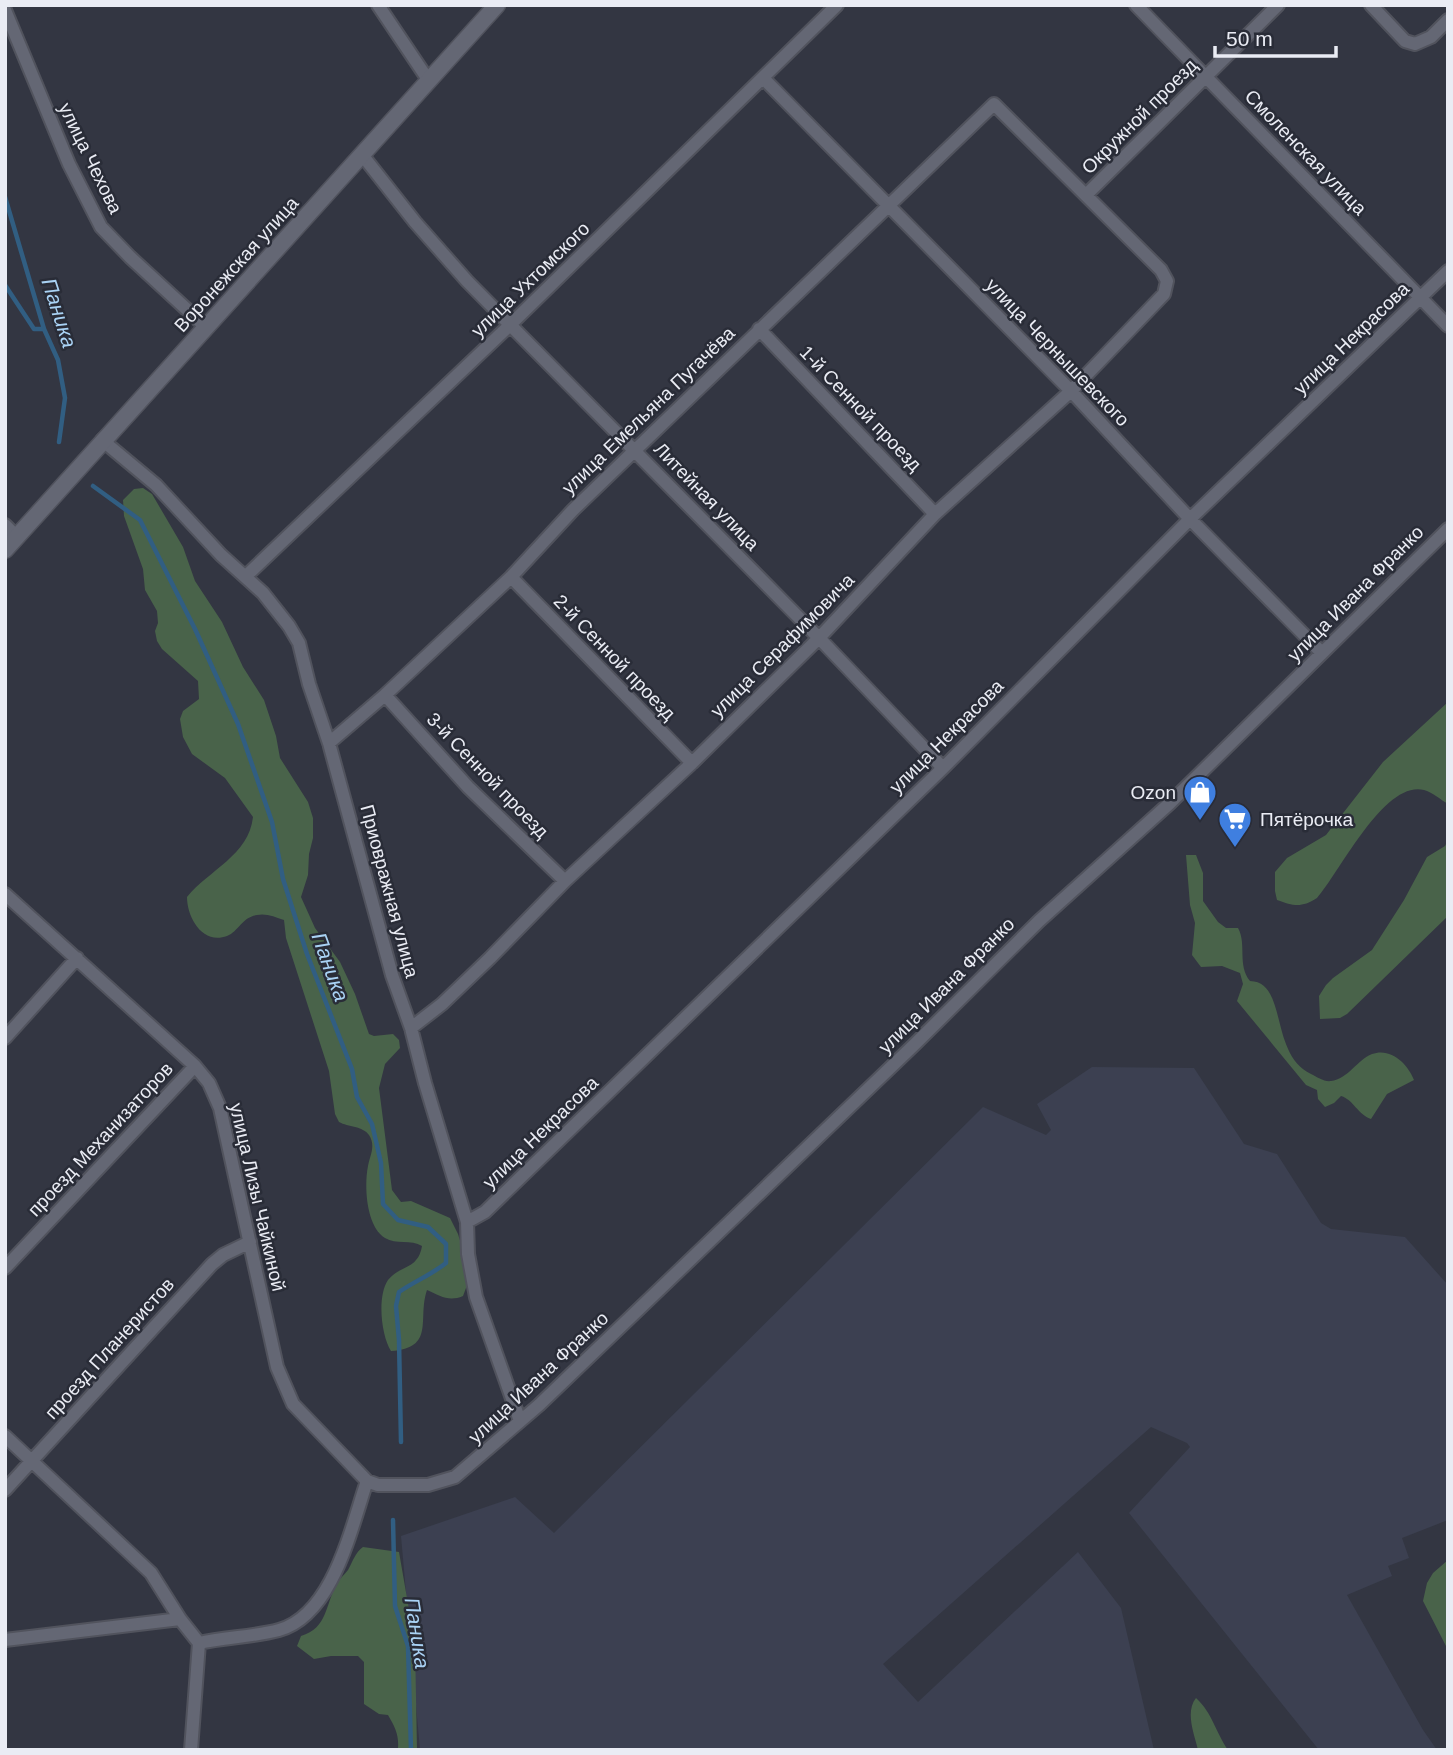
<svg xmlns="http://www.w3.org/2000/svg" width="1453" height="1755" viewBox="0 0 1453 1755" font-family="Arial,sans-serif">
<style>
.built{fill:#3c4051}
.green{fill:#49634a}
.lines{fill:none;stroke-linecap:round;stroke-linejoin:round}
.stream{stroke:#315e82;stroke-width:4.5}
.minor-casing{stroke:#51535d;stroke-width:16}
.tertiary-casing{stroke:#51535d;stroke-width:19}
.minor{stroke:#646774;stroke-width:12}
.tertiary{stroke:#646774;stroke-width:16}
.labels{text-anchor:middle;stroke-width:5;stroke-linejoin:round;paint-order:stroke}
.street-label{font-size:19px;fill:#eaecf4;stroke:#292c37}
.poi-label{font-size:19px;fill:#eaecf4;stroke:#292c37;text-anchor:end}
.water-label{font-size:21px;font-style:italic;fill:#a9d2f4;stroke:#292c37}
</style>
<rect width="100%" height="100%" fill="#333642"/>
<!-- built -->
<path class="built" d="M1092,1067L1194,1068L1244,1144L1277,1154L1321,1223L1331,1229L1405,1237L1448,1285V1520L1402,1538L1409,1558L1388,1566L1392,1576L1347,1595L1423,1730L1437,1750H1319L1129,1513L1190,1447L1187,1443L1151,1427L883,1664L918,1702L1078,1552L1121,1608L1154,1750H420L401,1536L515,1497L554,1533L979,1111L983,1107L1046,1135L1051,1130L1037,1104Z"/>
<!-- green -->
<path class="green" d="M143,488L152,494L183,547L195,581L222,622L243,667L264,700L276,736L280,758L308,802L313,818V838L309,854L308,875L301,897L315,928L340,962L355,994L369,1034L374,1036L393,1034L399,1040L400,1048L385,1064L379,1088L392,1190L401,1202L411,1201L450,1218L458,1234L466,1260V1288L463,1296C449,1302 440,1296 427,1290C417,1319 436,1348 391,1351C381,1335 377,1296 388,1280C400,1265 418,1270 422,1246C411,1239 396,1245 385,1238C366,1226 364,1186 368,1166C370,1155 376,1146 369,1135C363,1126 348,1127 339,1122L335,1114L329,1071L286,938L284,920C275,917 266,913 257,915C242,917 239,931 227,936C202,945 187,917 187,897C209,870 249,855 253,817L225,778L192,754L183,737L180,719L183,711L199,699L198,681L162,649L157,641L155,631L158,623L157,611L145,590L143,569L124,516L123,500L134,489Z
M1448,702V804C1441,800 1432,792 1424,790C1384,780 1340,872 1317,898C1301,908 1294,906 1277,900L1275,891V872L1287,858L1326,835L1383,762Z
M1448,840V916L1347,1014L1340,1018L1320,1019L1319,996L1326,985L1333,978L1372,950L1404,900L1427,857L1445,846Z
M1186,855H1196L1203,873V901L1218,922L1226,928H1238C1247,944 1237,965 1250,981C1288,982 1269,1054 1311,1074C1317,1077 1324,1082 1331,1081C1348,1079 1357,1060 1372,1054C1391,1047 1408,1064 1414,1080L1387,1094L1371,1119C1357,1114 1354,1100 1341,1096L1334,1103L1325,1107L1318,1099L1317,1090L1306,1085L1237,1001L1243,984L1240,973L1222,966L1201,967L1192,955L1195,923L1190,905Z
M363,1547L399,1552L415,1644L417,1750H394L398,1748C399,1735 395,1727 388,1715L379,1714L364,1704V1662L358,1656H331L314,1659L297,1646L301,1636C328,1628 325,1605 337,1583C340,1578 345,1574 348,1570C353,1561 355,1553 363,1547Z
M1448,1560V1650L1423,1601L1427,1583L1433,1573Z
M1196,1698C1213,1714 1215,1731 1228,1750H1198C1194,1733 1185,1712 1196,1698Z"/>
<g class="lines">
<!-- stream -->
<path class="stream" d="M5,197L44,329L58,360L65,398L59,442
M5,285L34,329H44
M93,486L140,520L195,629L238,724L272,822L283,879L307,954L352,1069L357,1097L372,1124L381,1163L383,1204L398,1220L428,1227L446,1244V1263C431,1275 415,1281 399,1292L396,1306L399,1340L401,1442
M393,1520L395,1606L408,1646L411,1750"/>
<defs>
<path id="minor" d="M378,5L429,81
M1136,5L1448,326
M1371,5L1405,41L1415,44L1431,37L1448,20
M5,10L69,164L101,227L130,257L207,328
M764,79L1071,391L1190,519L1322,653
M363,156L415,222L467,281L819,638L943,768
M1086,195L1278,5
M759,329L935,514
M102,440L156,485L221,555L263,593L289,626L299,643L309,684L329,743L392,975L411,1028L425,1083L467,1222L468,1254L476,1297L520,1421
M5,525L17,537
M246,576L511,324L837,5
M511,577L692,763
M385,695L468,787L565,881
M329,743L385,695L511,577L573,510L994,104L1161,270L1167,281L1164,294L1071,391L935,514L819,638L692,763L565,881L490,958L442,1004L411,1028
M5,894L195,1066L209,1083L220,1108L277,1367L293,1404L367,1481L378,1485H428L455,1477L539,1405L915,1044L1039,921L1170,803L1448,529
M5,1038L77,958
M467,1222L485,1212L943,768L1190,519L1448,271
M5,1268L195,1066
M5,1436L151,1573L180,1619L199,1643
M5,1490L212,1264L223,1255L250,1242
M5,1640L180,1619
M191,1750L199,1643C225,1637 253,1637 279,1630C333,1615 351,1528 367,1481"/>
<path id="tertiary" d="M5,550L497,5"/>
</defs>
<!-- minor casing -->
<use href="#minor" class="minor-casing"/>
<!-- tertiary casing -->
<use href="#tertiary" class="tertiary-casing"/>
<!-- minor -->
<use href="#minor" class="minor"/>
<!-- tertiary -->
<use href="#tertiary" class="tertiary"/>
</g>
<!-- icons -->
<defs>
<symbol id="shop-pin" viewBox="-11 -11 22 30"><path d="M0 17L-7.5 6A9.5 9.5 0 1 1 7.5 6Z" fill="#3f7fe0" stroke="#292c37"/><path d="M-5-2.5h2.3a2.7 3.5 0 0 1 5.4 0H5L5.5 6h-11ZM-1.5-2.5h3a1.5 2.3 0 0 0-3 0Z" fill="#fff"/></symbol>
<symbol id="supermarket-pin" viewBox="-11 -11 22 30"><path d="M0 17L-7.5 6A9.5 9.5 0 1 1 7.5 6Z" fill="#3f7fe0" stroke="#292c37"/><path d="M-6-5.5h2.5l.6 2H6L4.5 2H-2.5L-4.4-4H-6ZM-1.5 3.2a1.3 1.3 0 1 0 .1 0ZM3 3.2a1.3 1.3 0 1 0 .1 0Z" fill="#fff"/></symbol>
</defs>
<g fill-rule="evenodd">
<use href="#shop-pin" x="1181" y="773" width="38" height="52"/>
<use href="#supermarket-pin" x="1216" y="800" width="38" height="52"/>
</g>
<g class="labels">
<!-- street labels -->
<g class="street-label">
<text transform="translate(1139 116) rotate(-45)" y="7">Окружной проезд</text>
<text transform="translate(1306 152) rotate(46)" y="7">Смоленская улица</text>
<text transform="translate(91 158) rotate(64)" y="7">улица Чехова</text>
<text transform="translate(236 264) rotate(-48)" y="7">Воронежская улица</text>
<text transform="translate(530 279) rotate(-44)" y="7">улица Ухтомского</text>
<text transform="translate(1351 338) rotate(-44)" y="7">улица Некрасова</text>
<text transform="translate(1058 352) rotate(46)" y="7">улица Чернышевского</text>
<text transform="translate(861 408) rotate(46)" y="7">1-й Сенной проезд</text>
<text transform="translate(648 410) rotate(-44)" y="7">улица Емельяна Пугачёва</text>
<text transform="translate(707 496) rotate(46)" y="7">Литейная улица</text>
<text transform="translate(1355 593) rotate(-45)" y="7">улица Ивана Франко</text>
<text transform="translate(782 645) rotate(-45)" y="7">улица Серафимовича</text>
<text transform="translate(615 657) rotate(46)" y="7">2-й Сенной проезд</text>
<text transform="translate(946 736) rotate(-45)" y="7">улица Некрасова</text>
<text transform="translate(488 775) rotate(46)" y="7">3-й Сенной проезд</text>
<text transform="translate(390 891) rotate(75)" y="7">Приовражная улица</text>
<text transform="translate(946 985) rotate(-45)" y="7">улица Ивана Франко</text>
<text transform="translate(540 1132) rotate(-44)" y="7">улица Некрасова</text>
<text transform="translate(100 1139) rotate(-47)" y="7">проезд Механизаторов</text>
<text transform="translate(258 1197) rotate(77)" y="7">улица Лизы Чайкиной</text>
<text transform="translate(109 1348) rotate(-48)" y="7">проезд Планеристов</text>
<text transform="translate(538 1377) rotate(-43)" y="7">улица Ивана Франко</text>
</g>
<!-- poi labels -->
<g class="poi-label">
<text x="1176" y="799">Ozon</text>
<text x="1260" y="826" text-anchor="start">Пятёрочка</text>
</g>
<!-- water labels -->
<g class="water-label">
<text transform="translate(59 313) rotate(72)" y="7">Паника</text>
<text transform="translate(330 967) rotate(70)" y="7">Паника</text>
<text transform="translate(417 1633) rotate(81)" y="7">Паника</text>
</g>
</g>
<!-- border -->
<rect width="1453" height="1755" fill="none" stroke="#eaecf4" stroke-width="14"/>
<!-- scale -->
<path d="M1215 46v10h121v-10" fill="none" stroke="#eaecf4" stroke-width="3.5"/>
<text x="1226" y="46" font-size="21" fill="#eaecf4" stroke="#292c37" stroke-width="5" paint-order="stroke">50 m</text>
</svg>
